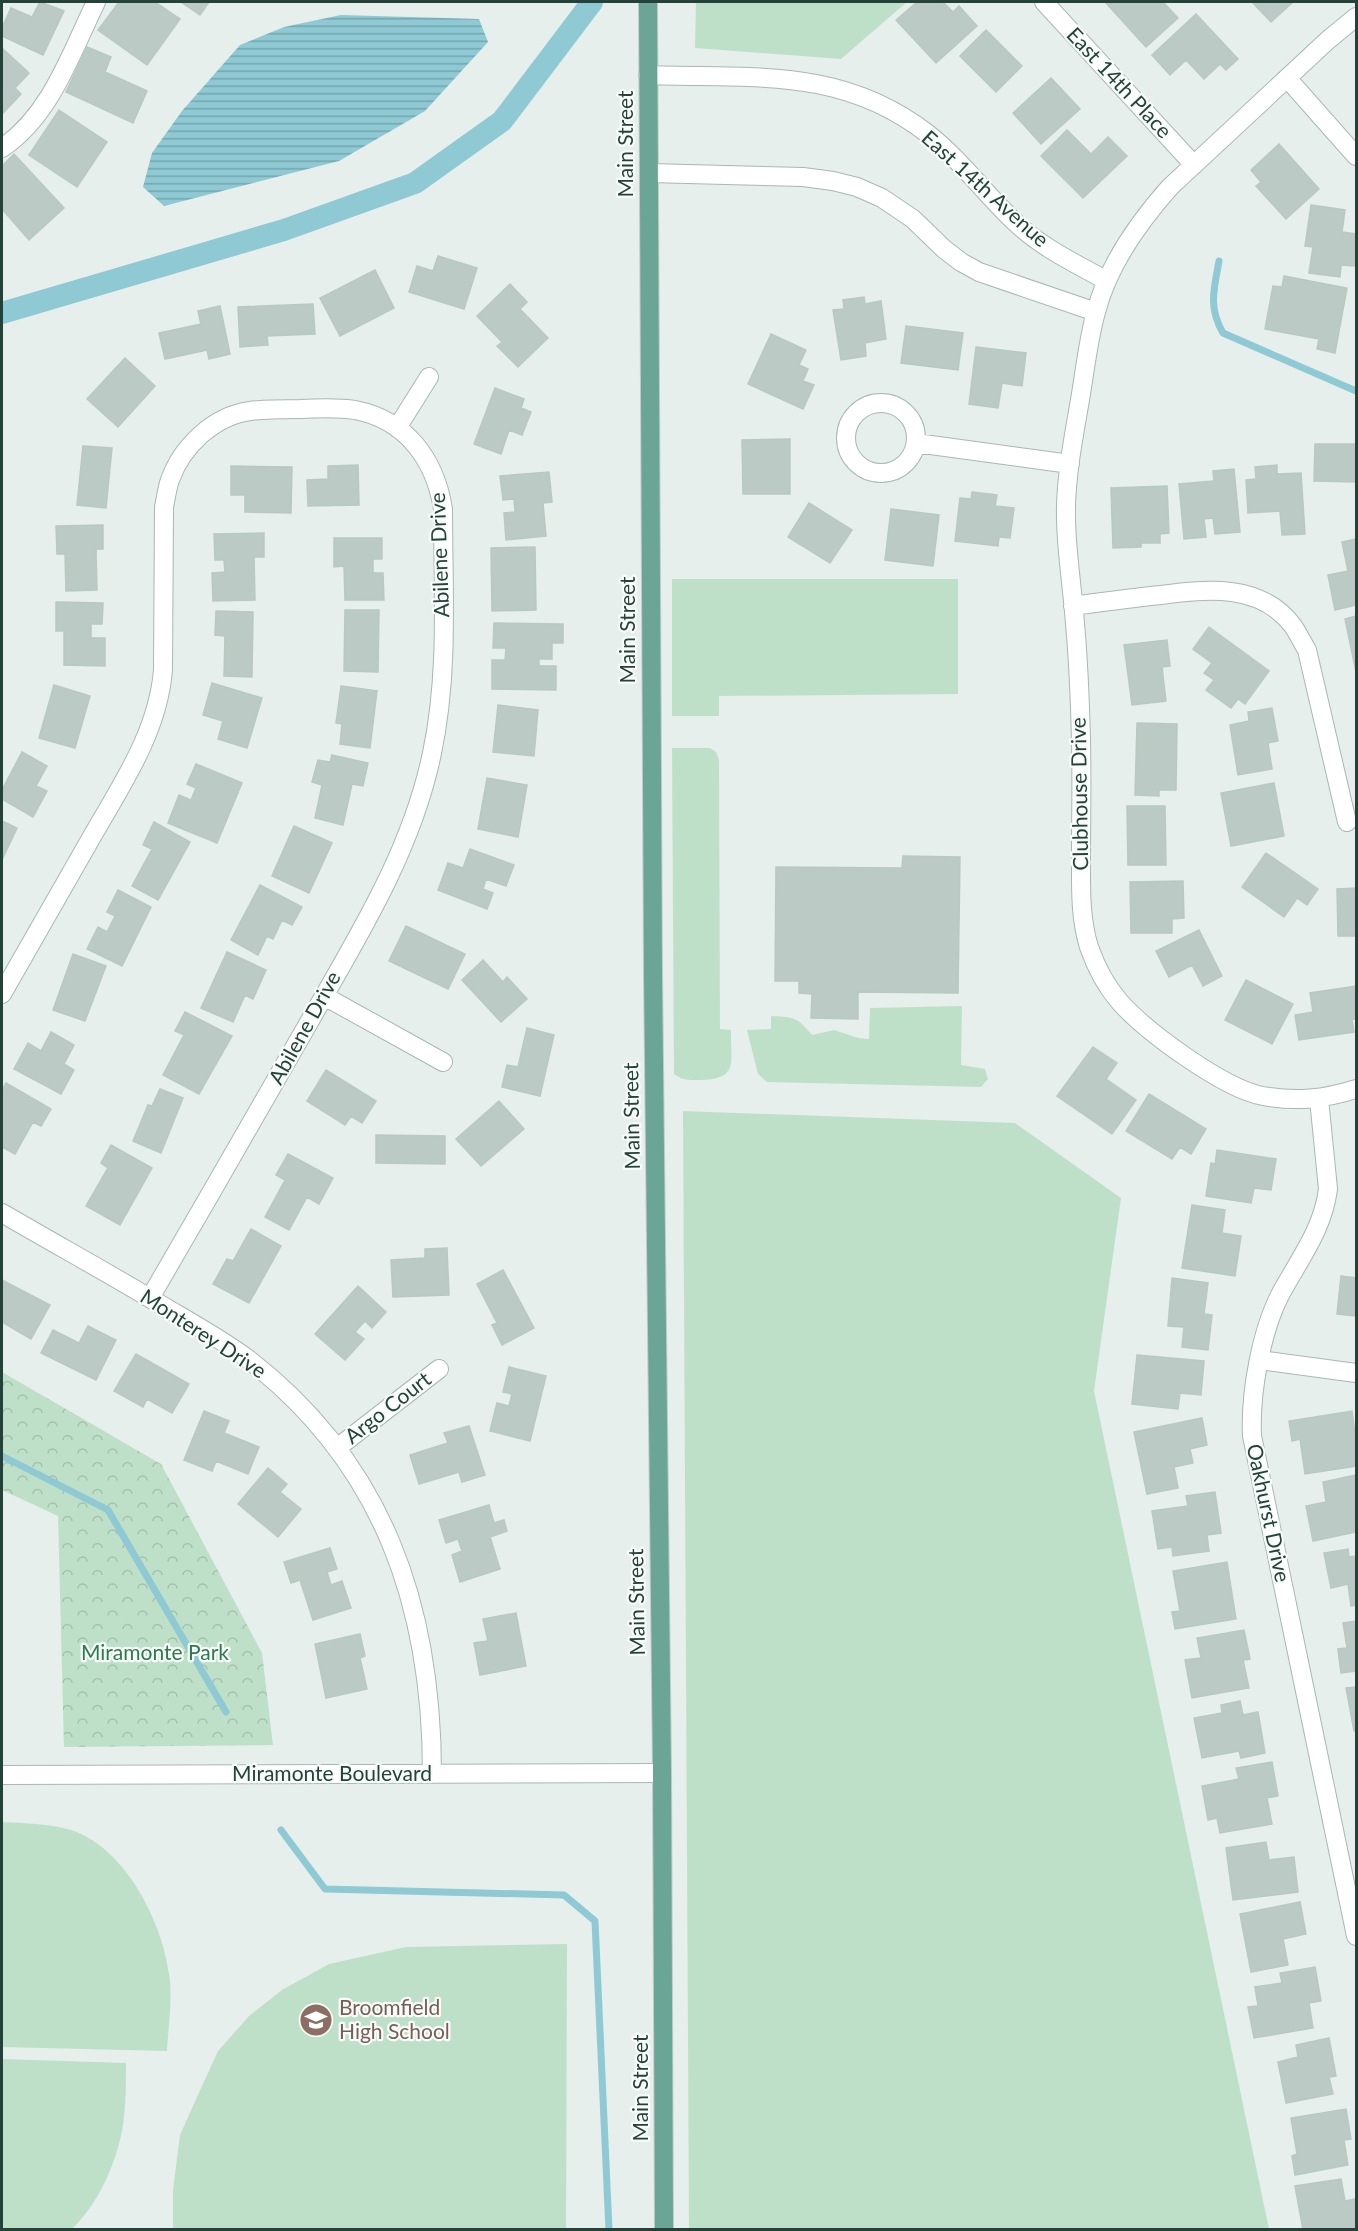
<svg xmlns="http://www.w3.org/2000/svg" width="1358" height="2231" viewBox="0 0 1358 2231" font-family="Lato,sans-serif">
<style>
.grass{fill:#bfe0c8}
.forest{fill:url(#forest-crowns)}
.water{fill:url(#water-rules)}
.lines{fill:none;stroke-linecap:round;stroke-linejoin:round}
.stream{stroke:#8ec9d4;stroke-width:7}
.canal{stroke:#8ec9d4;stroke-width:22}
.building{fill:#bbcac4;stroke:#b8c9c2;stroke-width:1.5}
.minor-casing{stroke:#a8b8b2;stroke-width:20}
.major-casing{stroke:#c2cac8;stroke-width:20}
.minor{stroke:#fff;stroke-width:18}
.major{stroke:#6aa596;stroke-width:18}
.labels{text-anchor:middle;stroke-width:4.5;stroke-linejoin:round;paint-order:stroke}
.street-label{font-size:21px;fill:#24423a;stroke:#f7fbf9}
.park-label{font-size:21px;fill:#2d7a4b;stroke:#f7fbf9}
.education-label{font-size:21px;fill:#785e54;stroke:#f7fbf9;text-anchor:start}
</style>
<defs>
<pattern id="forest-crowns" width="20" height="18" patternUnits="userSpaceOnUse" patternTransform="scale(1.5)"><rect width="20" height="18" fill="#bfe0c8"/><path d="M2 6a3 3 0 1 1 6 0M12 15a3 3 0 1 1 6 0" fill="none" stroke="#a4c1ad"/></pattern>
<pattern id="water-rules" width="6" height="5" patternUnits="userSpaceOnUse" patternTransform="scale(1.5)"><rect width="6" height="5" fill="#8ec9d4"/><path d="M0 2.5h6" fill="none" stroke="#74a5ad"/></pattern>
</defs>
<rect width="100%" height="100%" fill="#e6efeb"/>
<!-- grass -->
<path class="grass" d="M696,2H907L841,59L695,48Z
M672,579H958V694L719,696V716H672Z
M672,748H710L716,752L719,760L720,1029L731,1030C730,1061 740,1079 701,1080C690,1080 683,1081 674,1074Z
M962,1006L961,1065L985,1069L988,1079L981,1087L767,1082L758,1074L747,1030L771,1029V1016C794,1017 797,1017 812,1035L834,1030L858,1038L869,1039L870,1008Z
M683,1111L1015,1123L1121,1198L1094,1391L1269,2229H689Z
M2,1822C22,1823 55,1824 74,1831C126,1850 162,1921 169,1974C173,1996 168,2029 167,2051L2,2047Z
M567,1944L566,2229H173V2190L180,2135L197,2097L218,2051L249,2016L282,1990L329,1964L406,1947Z
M2,2059L126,2063C126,2084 126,2104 123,2125C117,2162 99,2203 72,2229H2Z"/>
<!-- forest -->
<path class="forest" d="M2,1372L161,1464L262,1653L273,1745L64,1747L58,1516L2,1490Z"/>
<!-- water -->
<path class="water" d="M341,15L479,19L488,42L425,111L339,161L164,206L143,187L152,153L182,111L240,45L284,27Z"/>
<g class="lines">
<!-- stream -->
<path class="stream" d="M1219,261C1214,289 1208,307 1223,333L1356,391
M2,1456L108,1510L226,1712
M281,1830L325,1889L564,1895L595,1921L609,2230"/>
<!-- canal -->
<path class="canal" d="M2,313L284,230L415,183L502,121L592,2"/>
</g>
<!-- building -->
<path class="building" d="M40,2L64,11L43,55L2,36V28L11,8L32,17Z
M119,2H155L180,19L147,65L98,30Z
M181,2H209L200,15Z
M917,2H943L953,12L959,6L977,26L936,63L896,20Z
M1107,2H1163L1178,18L1146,47L1106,3Z
M1252,2H1293L1271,22Z
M1196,14L1238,59L1226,70L1220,64L1204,79L1186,60L1170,75L1152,55Z
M986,30L1022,66L996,92L960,56Z
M87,47L111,57L105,72L147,91L133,123L66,92Z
M3,49L29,73L15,88L21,94L2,114Z
M1051,78L1080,109L1041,144L1013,113Z
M59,110L107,142L77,187L29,155Z
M1067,130L1091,154L1108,137L1127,156L1083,198L1041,156Z
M1279,144L1319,189L1286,219L1256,186L1261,182L1251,170Z
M14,154L64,208L29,240L2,209V166Z
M1311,205L1345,210L1342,232L1356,234L1355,266L1341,265L1340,277L1309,273L1313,247L1305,246Z
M438,256L477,268L464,309L409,292L417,266L433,271Z
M375,270L394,308L340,336L320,298Z
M1284,276L1347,288L1335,353L1317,349L1319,339L1265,329L1273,286L1282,287Z
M510,284L527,302L520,309L548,338L518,367L497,346L502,342L477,316Z
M864,297L865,304L881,301L886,339L865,343L866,356L841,360L833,310L844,309L843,300Z
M313,304L315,334L267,336L268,345L240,347L238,307Z
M220,306L230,354L209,359L207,350L165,359L159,333L201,324L198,311Z
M906,326L963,333L958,370L901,363Z
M771,334L806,350L799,365L808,369L803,381L814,385L803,409L748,384Z
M976,347L1026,353L1022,386L1002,383L998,408L969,404Z
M125,358L155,386L118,427L87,399Z
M495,388L524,399L521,408L531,412L522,435L509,430L501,454L474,444Z
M790,439V494H743L742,440Z
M1315,444H1356V482L1314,481Z
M83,446L112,448L106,508L77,505Z
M358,465L359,505L308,506L307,480L328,479V466Z
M1277,465V474L1301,473L1305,534L1282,535L1280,511L1248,513L1246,480L1256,479L1255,467Z
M231,466L292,467L291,513L245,512V495H231Z
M1234,469L1240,532L1215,534L1213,518L1204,519L1206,537L1184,539L1179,484L1214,481L1213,471Z
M549,472L552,502L543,503L546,536L506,540L504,513L515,512L514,499L503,500L500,476Z
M1167,486L1169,533L1160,534V543H1141V547L1113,548L1111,488Z
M972,492L997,495L995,506L1014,508L1010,538L999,537L998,546L955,541L960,498L971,499Z
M809,503L852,530L830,563L788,537Z
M891,509L939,515L933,566L885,560Z
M103,525V549H96L97,590L66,591L65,554H57L56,526Z
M264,533V557H254L255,600L213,601L212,573L225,572L224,560H215L214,534Z
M334,538H382V559H373V573H383L384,600H345L344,566L334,567Z
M1356,539V593L1354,594L1356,605L1335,610L1328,575L1348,571L1342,542Z
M535,547L536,610L492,611L491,548Z
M56,602L103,603L102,624H91V638H105V666L64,665V631H56Z
M345,610H379L378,672L344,671Z
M216,611L253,612L252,677L224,676L225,636L215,635Z
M1356,616V672L1345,619Z
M494,623L563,624V643H552V659H539V666H556V690L492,689V660H505L506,648H493Z
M1209,627L1269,671L1245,704L1238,699L1231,708L1206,690L1214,680L1204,673L1212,663L1193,649Z
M1167,640L1170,666L1162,667L1166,701L1132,705L1124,645Z
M212,683L262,698L247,748L218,739L223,721L203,715Z
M54,685L90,696L75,748L39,738Z
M341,686L377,691L370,748L340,744L342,724L336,723Z
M498,705L538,710L534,756L493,752Z
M1272,708L1278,741L1268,743L1272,769L1238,775L1230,725L1249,721L1248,712Z
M1137,723L1177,724L1176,790H1159V796L1135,795Z
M22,752L47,766L36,786L47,791L33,817L2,799V790Z
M332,755L368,763L363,786L352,784L343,825L315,818L322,785L312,782L318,760L330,762Z
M196,764L242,783L217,843L168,823L179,795L191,800L196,788L187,784Z
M487,778L527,785L518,837L478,829Z
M1274,783L1284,836L1231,846L1221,793Z
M1127,806H1165L1166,865H1128Z
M2,821L17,828L2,860Z
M154,822L190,842L158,900L132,886L152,849L143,845Z
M294,826L332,843L309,893L272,876Z
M470,849L514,865L506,886L486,879L483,889L493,893L487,909L438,890L448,863L463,868Z
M1266,853L1318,889L1307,905L1297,898L1284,917L1242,887Z
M903,856L960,857L958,993L858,992V1019L811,1018L812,994L799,993V981H775L776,867L902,868Z
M1183,881L1184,918L1172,919V933H1131L1130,882Z
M260,885L302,907L292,925L282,920L273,939L267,936L258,955L231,940Z
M1356,888V936H1338L1337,889Z
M118,890L151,907L122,966L87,949L98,927L107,932L115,916L107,912Z
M406,926L465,954L448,989L389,961Z
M1199,930L1222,976L1203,986L1192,965L1169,977L1156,951Z
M227,952L266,970L253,999L245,995L233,1022L201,1008Z
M73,954L106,966L85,1021L53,1010Z
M483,960L503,982L507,977L527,999L501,1022L462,980Z
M1246,980L1293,1004L1272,1044L1225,1020Z
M1356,986V1019H1352L1354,1032L1299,1040L1295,1015L1313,1012L1310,993Z
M185,1012L232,1036L199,1094L163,1075L184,1035L175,1031Z
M527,1028L554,1035L540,1096L502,1087L507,1065L518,1067Z
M51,1032L74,1045L64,1064L74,1070L61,1094L14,1069L28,1043L41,1051Z
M1093,1047L1117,1063L1106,1079L1136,1100L1112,1134L1057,1096Z
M326,1070L376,1101L362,1123L351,1116L345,1125L307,1101Z
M6,1083L51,1109L41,1126L33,1122L15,1154L2,1147V1091Z
M160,1089L183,1098L161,1153L133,1141L148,1105L152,1106Z
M1149,1094L1206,1129L1191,1154L1180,1147L1172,1159L1126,1131Z
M499,1101L524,1129L481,1166L456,1139Z
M376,1135L445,1136V1164L376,1163Z
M111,1145L152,1168L120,1225L86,1206L108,1168L101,1163Z
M1217,1150L1276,1159L1271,1190L1254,1188L1251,1203L1206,1196L1211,1163L1215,1164Z
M288,1154L333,1178L319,1204L307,1197L289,1230L265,1217L285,1180L276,1175Z
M1192,1205L1225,1210L1222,1233L1241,1236L1235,1276L1182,1268Z
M251,1229L281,1246L249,1303L213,1284L227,1259L233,1261Z
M447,1248L449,1295L393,1297L391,1260L425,1258V1249Z
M503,1270L534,1328L502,1345L492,1325L497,1323L477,1284Z
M1341,1276L1356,1278V1316L1337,1314Z
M1172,1278L1208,1283L1204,1314L1212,1315L1208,1350L1182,1347L1184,1327L1168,1326Z
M2,1280L50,1305L31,1339L2,1322Z
M358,1286L386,1312L372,1328L365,1321L355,1332L364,1339L345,1360L315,1334Z
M88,1326L116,1340L96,1380L41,1353L53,1330L79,1343Z
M136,1354L189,1384L172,1413L147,1399L143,1407L114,1391Z
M1137,1355L1204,1361L1201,1395L1180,1393L1178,1409L1132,1404Z
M509,1367L546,1376L530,1441L490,1431L497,1403L509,1406L512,1394L503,1392Z
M204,1411L229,1421L224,1433L259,1447L248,1474L216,1461L212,1471L184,1460Z
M1352,1411L1356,1442V1466L1305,1474L1300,1439L1292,1441L1289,1421Z
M1202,1418L1207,1445L1190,1449L1193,1463L1174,1467L1178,1488L1147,1494L1134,1432Z
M469,1426L485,1475L462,1482L459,1472L419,1484L410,1455L448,1443L444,1433Z
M268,1468L287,1484L280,1492L301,1509L278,1537L238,1504Z
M1356,1475V1532L1313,1541L1306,1506L1326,1502L1323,1482Z
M1215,1492L1221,1533L1207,1535L1209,1551L1173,1556L1172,1547L1158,1549L1152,1511L1188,1506L1186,1496Z
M489,1505L494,1523L504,1520L507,1531L490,1537L500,1569L460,1582L452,1555L462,1551L458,1539L446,1543L439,1520Z
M330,1548L337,1569L327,1572L331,1585L342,1581L351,1608L313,1620L300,1580L291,1583L284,1562Z
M1348,1549L1349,1557L1356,1556V1605L1351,1606L1348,1584L1331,1588L1324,1553Z
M1227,1562L1236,1619L1175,1629L1172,1612L1180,1611L1173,1571Z
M516,1613L526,1666L480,1675L474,1643L488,1641L483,1619Z
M1356,1621V1671L1341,1673L1338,1649L1347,1648L1343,1623Z
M1244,1630L1250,1659L1243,1660L1249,1688L1192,1698L1185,1660L1201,1658L1197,1638Z
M360,1634L365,1656L360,1658L367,1689L326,1698L315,1644Z
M1356,1687V1730L1354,1731L1346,1688Z
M1240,1701L1243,1715L1258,1712L1265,1753L1241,1758L1239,1751L1202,1758L1194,1718L1222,1713L1221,1705Z
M1272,1762L1278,1796L1267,1798L1272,1824L1220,1833L1217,1818L1208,1820L1202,1786L1239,1779L1236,1768Z
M1266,1842L1269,1860L1294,1857L1298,1892L1233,1900L1226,1848Z
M1300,1902L1306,1934L1283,1939L1288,1965L1251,1972L1240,1914Z
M1315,1967L1321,2001L1309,2003L1313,2028L1254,2038L1248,2007L1258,2006L1255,1987L1282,1983L1280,1973Z
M1329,2038L1336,2076L1329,2077L1333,2094L1286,2103L1278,2062L1298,2057L1296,2045Z
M1346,2109L1351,2139L1344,2140L1348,2165L1295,2175L1292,2156L1297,2154L1291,2118Z
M1341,2179L1345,2201L1356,2199V2230H1303L1295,2186Z"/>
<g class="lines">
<defs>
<path id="minor" d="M1044,2L1194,165
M1356,17L1328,40L1170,187C1138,223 1108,265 1096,312C1088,340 1085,371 1080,400C1074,435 1067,470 1066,506C1065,542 1071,576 1074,612C1078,654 1080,698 1081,741C1082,780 1081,819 1081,858C1081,888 1080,918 1089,947C1096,967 1106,986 1119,1001C1145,1031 1224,1089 1263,1096C1297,1102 1324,1099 1356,1089
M648,75C751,79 841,66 928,134C961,160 985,194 1015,222C1042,248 1075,263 1107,281
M1287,78L1356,156
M2,148C51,115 71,53 96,2
M649,173L803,177L833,181L857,187L882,198L913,219L944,249L961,262L979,272L1096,312
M846 438a35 35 0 1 1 70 0a35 35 0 1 1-70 0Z
M397,428L429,377
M916,443L1070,464
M1073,606C1102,602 1131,598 1161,595C1207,589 1261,583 1293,626C1298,633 1302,642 1307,650L1347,822
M2,994C31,943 60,892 90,840C120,787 158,733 163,670L164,507C166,498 167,488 170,480C182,446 214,416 250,411C266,409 283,409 300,409C318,408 337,407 355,410C407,420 435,460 443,509C443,590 449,673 432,753C412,851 357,938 308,1024C256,1115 203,1207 150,1298
M324,996L443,1062
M1319,1099L1328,1189C1323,1229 1300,1258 1281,1293C1261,1331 1250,1393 1252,1436L1356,1936
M2,1213C55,1244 110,1274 163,1306C192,1323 221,1339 248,1359C384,1464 432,1607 432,1774
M1260,1360L1356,1373
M337,1448L439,1369
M2,1775L662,1773"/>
<path id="major" d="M648,2L653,975L662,1773L664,2230"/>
</defs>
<!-- minor casing -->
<use href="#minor" class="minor-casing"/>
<!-- major casing -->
<use href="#major" class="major-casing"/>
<!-- minor -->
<use href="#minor" class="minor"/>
<!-- major -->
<use href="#major" class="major"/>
</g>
<!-- icons -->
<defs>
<symbol id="school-disc" viewBox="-11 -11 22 22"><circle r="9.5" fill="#8d6e63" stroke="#f7fbf9"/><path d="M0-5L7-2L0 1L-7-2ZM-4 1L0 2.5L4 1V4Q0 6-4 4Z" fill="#fff"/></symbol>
</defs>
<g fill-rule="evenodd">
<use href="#school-disc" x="297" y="2001" width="38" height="38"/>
</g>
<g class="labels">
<!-- street labels -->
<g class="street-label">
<text transform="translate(1119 83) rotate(47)" y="7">East 14th Place</text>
<text transform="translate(626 144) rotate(-90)" y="7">Main Street</text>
<text transform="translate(985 189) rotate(42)" y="7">East 14th Avenue</text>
<text transform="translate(440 555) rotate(-92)" y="7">Abilene Drive</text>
<text transform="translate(628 630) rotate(-90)" y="7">Main Street</text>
<text transform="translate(1080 794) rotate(-91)" y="7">Clubhouse Drive</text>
<text transform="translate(305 1028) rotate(-61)" y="7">Abilene Drive</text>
<text transform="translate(632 1116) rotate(-91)" y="7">Main Street</text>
<text transform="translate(203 1334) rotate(33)" y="7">Monterey Drive</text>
<text transform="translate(388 1408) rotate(-38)" y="7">Argo Court</text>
<text transform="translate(1268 1513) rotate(78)" y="7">Oakhurst Drive</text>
<text transform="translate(637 1602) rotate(-91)" y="7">Main Street</text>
<text x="332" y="1781">Miramonte Boulevard</text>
<text transform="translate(641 2088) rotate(-90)" y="7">Main Street</text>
</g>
<!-- park labels -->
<g class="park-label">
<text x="155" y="1660">Miramonte Park</text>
</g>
<!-- education labels -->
<g class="education-label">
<text x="339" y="2015">Broomfield<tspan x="339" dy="24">High School</tspan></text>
</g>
</g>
<!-- border -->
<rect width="1358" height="2231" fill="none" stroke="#24423a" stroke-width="6"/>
</svg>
